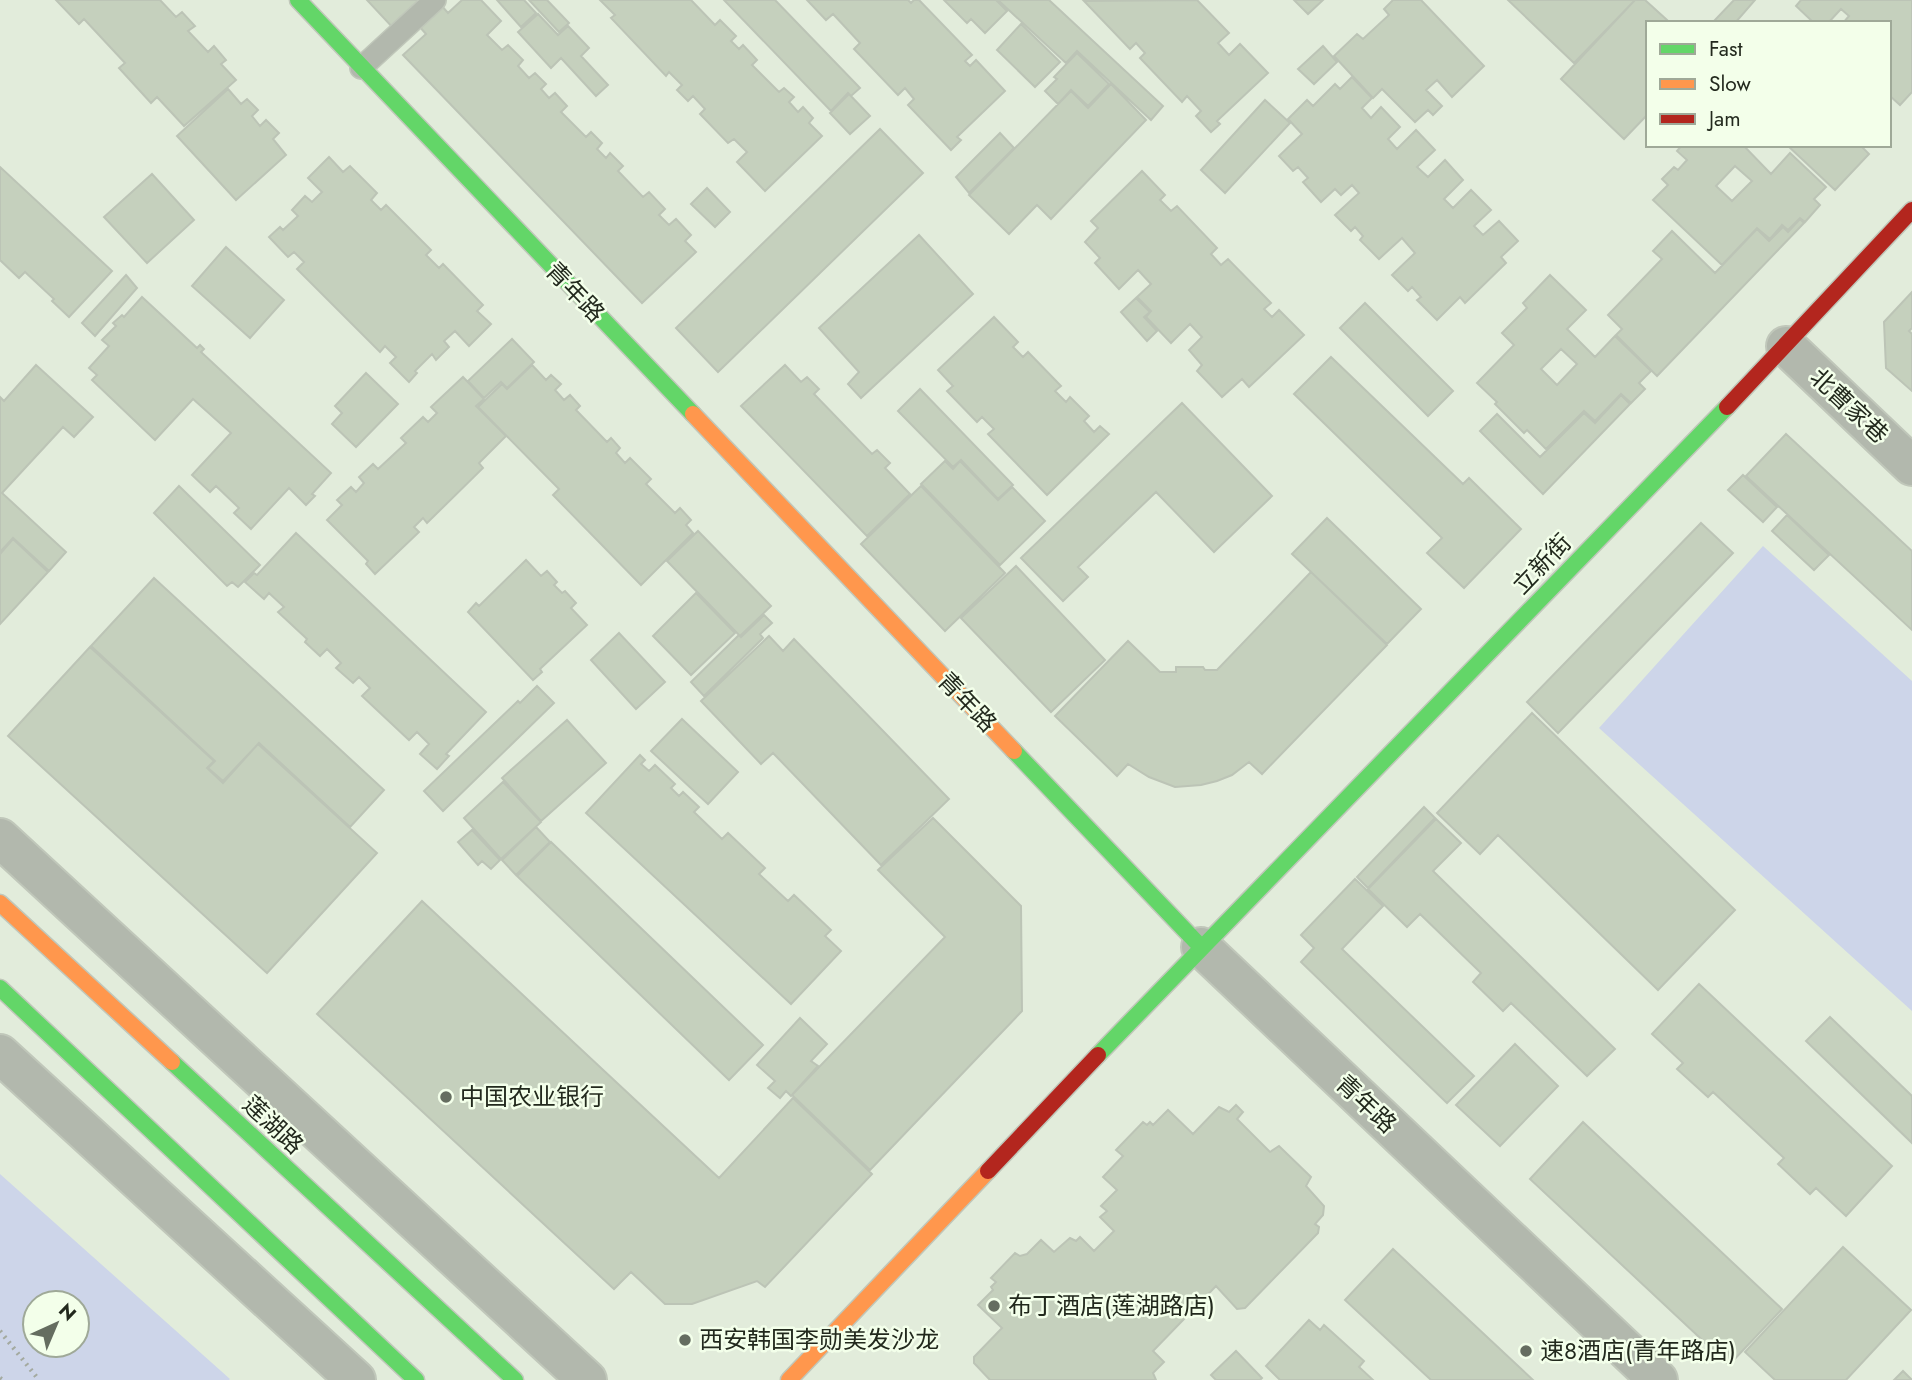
<svg xmlns="http://www.w3.org/2000/svg" width="1912" height="1380" viewBox="0 0 1912 1380" font-family="Jost,'Noto Sans SC',sans-serif">
<style>
.green{fill:#cdd5e9;fill-rule:evenodd}
.building{fill:#c5d0bd;stroke:#bcc4b6;stroke-width:2;fill-rule:evenodd}
.lines{fill:none;stroke-linecap:round;stroke-linejoin:round}
.lane-casing{stroke:#c0c7ba;stroke-width:24}
.street-casing{stroke:#c0c7ba;stroke-width:42}
.fast-casing{stroke:#c0c7ba;stroke-width:19}
.slow-casing{stroke:#c0c7ba;stroke-width:19}
.jam-casing{stroke:#c0c7ba;stroke-width:19}
.path{stroke:#a4aaa0;stroke-width:4.5;stroke-dasharray:2 5;stroke-linecap:butt}
.lane{stroke:#b2b8ad;stroke-width:21}
.street{stroke:#b2b8ad;stroke-width:38}
.fast{stroke:#63d668;stroke-width:16}
.slow{stroke:#ff974d;stroke-width:16}
.jam{stroke:#b3261e;stroke-width:16}
.poi-dot{fill:#656d60;stroke:#f3ffea;stroke-width:2.5}
.labels{text-anchor:middle;stroke-width:5;stroke-linejoin:round;paint-order:stroke}
.street-label{font-size:24px;fill:#22291d;stroke:#f3ffea}
.poi-label{font-size:24px;fill:#22291d;stroke:#f3ffea;text-anchor:start}
</style>
<rect width="100%" height="100%" fill="#e2ecdb"/>
<!-- green -->
<path class="green" d="M1763,546L1912,681V1011L1599,728Z
M0,1174L230,1379L229,1380H0ZM35,1303H77V1345H35Z"/>
<!-- building -->
<path class="building" d="M56,0H160L176,17L182,12L195,26L188,31L208,52L214,46L226,60L221,64L236,80L184,126L157,97L151,103L119,68L125,63L84,19L79,24Z
M367,0H429L396,31Z
M462,0H481L501,21L487,35L502,50L508,45L523,60L518,66L529,78L535,73L546,84L541,89L549,98L555,93L567,106L561,112L586,137L591,132L602,143L597,149L606,158L610,153L623,166L618,171L643,197L649,192L665,209L659,215L669,225L676,219L691,235L685,241L696,252L642,303L403,55L426,34L419,26L441,5L448,13Z
M497,0H524L536,13L521,27Z
M529,0H547L569,23L559,32Z
M600,0H691L715,25L720,20L736,36L731,41L739,49L743,45L757,60L752,65L779,92L784,88L794,97L789,102L798,112L803,107L813,118L809,123L822,136L765,191L737,162L747,152L734,139L728,143L700,114L705,109L693,96L688,101L677,90L682,85L669,72L666,76L611,18L615,15Z
M724,0H775L860,88L851,96L848,93L831,111Z
M807,0H908L911,3L914,0H919L972,55L965,61L970,66L976,60L1005,91L957,137L961,140L951,150L908,105L914,99L905,88L898,95L854,49L860,43L833,14L826,20Z
M944,0H996L1007,11L985,33L971,19L967,23Z
M998,0H1049L1163,106L1151,120L1077,51L1066,63Z
M1197,0L1229,33L1218,43L1229,55L1240,44L1268,73L1217,121L1220,124L1211,132L1196,116L1201,111L1187,96L1182,102L1140,58L1145,53L1136,43L1130,49L1084,1Z
M1294,0H1323L1308,14Z
M1393,0H1421L1484,66L1452,97L1437,80L1426,90L1442,106L1433,115L1428,110L1415,122L1382,89L1373,98L1334,56L1357,34L1363,39L1389,15L1384,9Z
M1508,0H1635L1574,63Z
M1635,0H1645L1667,20L1665,23H1648V114L1624,139L1561,79Z
M1734,0H1755L1735,23H1716L1714,21Z
M1801,0H1912V92L1900,105L1889,95V23H1843L1849,16L1841,9L1828,23H1814L1796,6Z
M538,14L558,35L568,26L589,48L581,56L608,85L596,96L561,58L551,68L518,32Z
M1021,24L1060,62L1035,87L997,50Z
M1323,46L1337,62L1314,84L1298,69Z
M1077,53L1109,84L1088,106L1071,90L1058,104L1045,91L1057,79L1054,77Z
M1352,77L1372,98L1362,108L1371,118L1381,107L1400,127L1388,139L1397,149L1416,130L1435,150L1417,167L1428,177L1445,160L1463,180L1444,199L1453,208L1471,190L1491,210L1474,226L1483,235L1499,221L1518,241L1501,257L1506,263L1465,303L1460,297L1437,320L1417,300L1421,297L1412,287L1408,291L1392,275L1415,253L1402,238L1379,259L1360,240L1363,236L1355,227L1351,231L1335,215L1359,193L1352,185L1341,195L1335,189L1321,202L1303,182L1308,178L1298,167L1293,171L1279,156L1302,134L1288,119L1307,100L1313,106L1335,84L1340,89Z
M1111,84L1146,120L1051,219L1037,205L1009,234L969,195L1071,91L1088,108Z
M228,89L241,104L247,99L258,110L252,116L260,126L266,120L279,133L273,139L286,155L236,200L177,136Z
M849,94L870,116L850,134L830,113Z
M1265,100L1290,123L1225,193L1201,170Z
M880,129L923,173L718,372L676,328Z
M1000,133L1014,148L969,193L956,177Z
M1682,145H1743L1771,174L1790,153L1826,187L1814,199L1820,205L1805,222L1800,218L1788,230L1782,225L1770,239L1757,228L1722,265L1653,200L1668,185L1662,179L1674,167L1678,170L1687,160L1677,151ZM1735,166L1752,181L1732,201L1716,186Z
M1787,145H1860L1869,154L1835,190Z
M329,157L343,172L350,166L377,193L371,200L381,210L386,205L431,250L426,255L439,268L443,264L483,305L477,311L491,324L469,346L455,331L444,341L449,347L436,360L432,354L415,371L417,373L409,382L390,363L396,357L385,346L380,352L297,269L304,262L294,252L288,257L269,237L280,227L283,230L298,216L292,210L305,196L312,202L322,192L308,178Z
M0,167L112,271L69,317L52,301L54,299L25,272L19,278L0,260Z
M1142,171L1165,195L1160,200L1171,211L1177,206L1217,248L1211,254L1221,265L1228,259L1271,303L1264,309L1272,317L1279,310L1304,335L1249,387L1242,379L1222,397L1197,371L1202,365L1189,350L1202,337L1190,324L1171,343L1146,317L1151,311L1137,297L1151,284L1138,270L1119,289L1095,263L1100,258L1085,242L1098,228L1091,221Z
M152,174L194,220L147,263L104,217Z
M707,188L730,212L715,227L691,204Z
M1800,219L1804,223L1657,376L1616,335L1622,329L1608,315L1662,259L1653,251L1672,231L1715,273L1757,229L1769,241L1783,227L1788,232Z
M919,235L973,294L861,398L848,384L859,372L819,328Z
M226,247L284,300L250,338L192,286Z
M126,275L137,288L95,336L82,323Z
M1550,275L1586,310L1567,329L1595,357L1615,336L1651,371L1639,383L1645,389L1631,403L1621,394L1595,421L1584,411L1546,449L1527,430L1524,433L1495,404L1497,402L1477,383L1514,345L1502,333L1527,308L1523,303ZM1561,349L1577,364L1557,385L1541,369Z
M1912,292V328L1909,331L1912,334V391L1886,368L1884,322Z
M142,297L197,348L200,345L204,349L201,352L331,473L312,494L315,496L306,505L289,488L251,529L234,513L239,508L216,486L210,492L192,475L231,433L193,399L155,440L92,380L97,375L89,368L109,346L102,340L116,326L113,323L122,315L124,317Z
M1136,298L1150,312L1144,317L1157,331L1147,341L1121,312Z
M1365,303L1453,391L1428,416L1340,328Z
M994,317L1018,342L1013,347L1023,357L1028,352L1061,386L1055,391L1066,402L1070,397L1089,416L1084,421L1094,432L1100,426L1109,434L1047,495L988,434L994,429L982,417L977,422L947,391L953,386L938,370Z
M512,339L534,362L507,388L501,382L484,398L468,381Z
M1331,357L1463,484L1469,478L1521,529L1464,588L1427,553L1442,538L1294,394Z
M36,365L93,417L74,437L63,427L2,493L66,552L49,571L13,538L0,552V397L4,401Z
M532,365L546,380L551,375L561,384L555,390L564,400L570,395L580,406L576,410L607,442L611,438L620,448L616,453L625,463L630,458L651,479L646,484L675,513L680,508L691,520L686,525L693,533L641,585L553,495L559,489L478,407L502,384L507,389Z
M785,365L801,382L807,377L819,389L814,394L872,454L877,450L890,463L885,468L910,494L867,536L741,406Z
M366,373L398,404L356,447L332,424L342,413L335,406Z
M463,377L484,399L476,406L506,436L479,463L483,468L427,523L423,518L414,527L419,532L375,574L366,564L368,561L327,520L342,505L337,500L351,487L356,492L364,483L359,477L373,464L378,469L406,443L401,438L423,417L428,422L437,413L431,407Z
M920,389L1013,485L998,499L961,460L953,467L898,411Z
M1621,395L1630,404L1543,494L1480,431L1497,414L1540,457L1584,413L1595,423Z
M1182,403L1272,496L1214,552L1156,492L1078,567L1088,577L1063,601L1021,558Z
M1786,434L1912,551V630L1746,476Z
M945,461L953,469L960,461L998,500L1012,487L1045,521L1000,565L921,484Z
M1743,475L1777,507L1763,522L1728,490Z
M179,486L260,565L238,587L232,582L227,586L154,513Z
M921,486L1005,573L945,631L861,544Z
M1787,515L1829,555L1814,570L1772,531Z
M1327,518L1421,609L1387,644L1292,554Z
M1701,523L1733,553L1558,733L1527,702Z
M698,531L771,606L740,636L667,561Z
M296,533L486,712L446,754L449,756L437,769L420,754L429,744L417,732L409,740L362,696L370,688L359,677L353,683L336,668L341,663L327,649L320,656L305,642L307,639L278,612L284,607L269,593L264,599L245,582L254,573L257,575Z
M13,539L48,572L0,624V554Z
M526,560L541,576L547,571L557,582L554,585L562,593L565,591L576,603L571,608L587,625L540,669L542,672L533,680L468,612L476,603L479,606Z
M1016,566L1105,660L1051,712L961,618Z
M1311,572L1387,645L1262,774L1249,762L1232,775L1217,781L1201,785L1175,787L1149,777L1128,764L1117,776L1055,716L1128,641L1160,672H1176V667H1203L1205,670H1217Z
M154,578L384,790L350,827L259,743L223,781L208,768L215,761L91,646Z
M696,593L735,633L691,675L653,636Z
M764,615L772,623L760,634L763,638L704,696L691,682L739,635L741,637Z
M619,633L665,682L636,709L591,660Z
M769,636L783,651L794,639L949,799L881,865L773,753L761,764L701,701Z
M90,647L214,761L207,768L223,783L258,744L377,853L267,973L8,736Z
M537,686L554,703L443,811L424,791L518,701L520,703Z
M1532,713L1735,910L1658,990L1498,835L1480,854L1437,813Z
M682,719L738,772L708,804L651,751Z
M567,720L606,763L541,821L502,778Z
M640,755L645,760L641,764L649,771L655,765L675,784L671,788L679,796L683,792L699,807L694,812L722,839L728,833L765,868L759,874L788,901L794,895L831,930L825,936L841,951L791,1004L586,813Z
M503,782L541,822L501,859L464,818Z
M1424,807L1435,818L1368,888L1357,877Z
M933,818L1021,906L1022,1011L870,1170L792,1095L945,937L878,870Z
M1436,819L1461,843L1433,871L1615,1049L1587,1076L1511,1003L1503,1011L1473,982L1481,973L1420,914L1407,927L1368,889Z
M536,827L550,842L516,875L502,860Z
M472,830L500,860L491,869L482,861L478,865L458,842Z
M551,842L763,1045L729,1080L517,876Z
M1355,879L1383,906L1342,949L1474,1076L1447,1103L1301,962L1314,948L1301,935Z
M422,901L719,1178L793,1098L872,1174L765,1287L757,1281L692,1304H665L631,1272L614,1289L317,1014Z
M1699,984L1892,1166L1846,1216L1816,1188L1810,1194L1778,1164L1784,1158L1713,1092L1708,1097L1677,1069L1683,1063L1652,1034Z
M1830,1017L1912,1096V1143L1806,1041Z
M800,1018L827,1044L811,1061L818,1066L791,1096L786,1091L780,1098L768,1088L775,1081L757,1065Z
M1515,1044L1558,1086L1500,1146L1456,1105Z
M1236,1105L1243,1112L1237,1119L1270,1152L1279,1146L1311,1177L1306,1186L1324,1206L1323,1215L1315,1224L1319,1227L1318,1233L1245,1308L1237,1309L1216,1286L1153,1351L1164,1362L1153,1373L1156,1380H990L974,1363V1357L1002,1328L978,1305L993,1290L991,1287L996,1282L991,1278L1015,1253L1020,1256L1027,1254L1041,1240L1054,1252L1070,1238L1076,1241L1080,1237L1094,1251L1114,1231L1100,1217L1107,1211L1101,1206L1117,1190L1103,1177L1123,1156L1116,1150L1143,1122L1147,1125L1150,1122L1153,1125L1168,1110L1193,1134L1219,1107L1229,1112Z
M1583,1122L1782,1309L1729,1365L1530,1179Z
M1843,1247L1911,1310L1846,1380H1775L1745,1352Z
M1393,1249L1533,1380H1431L1345,1300Z
M1309,1320L1320,1330L1324,1325L1364,1361L1359,1367L1373,1380H1280L1266,1366Z
M1236,1351L1262,1378L1260,1380H1216L1211,1375Z
M1903,1371L1912,1380H1894Z"/>
<g class="lines">
<defs>
<path id="lane" d="M361,68L435,0"/>
<path id="street" d="M1786,346L1912,466
M0,838L587,1380
M1201,947L1658,1380
M0,1054L356,1380"/>
<path id="fast" d="M298,0L693,414
M1014,751L1201,947
M0,988L416,1380
M1098,1055L1727,407
M172,1062L515,1380"/>
<path id="slow" d="M693,414L1014,751
M0,903L172,1062
M789,1380L988,1171"/>
<path id="jam" d="M1727,407L1912,210
M988,1171L1098,1055"/>
</defs>
<!-- lane casing -->
<use href="#lane" class="lane-casing"/>
<!-- street casing -->
<use href="#street" class="street-casing"/>
<!-- fast casing -->
<use href="#fast" class="fast-casing"/>
<!-- slow casing -->
<use href="#slow" class="slow-casing"/>
<!-- jam casing -->
<use href="#jam" class="jam-casing"/>
<!-- path -->
<path class="path" d="M0,1331L39,1380
M0,1378L3,1380"/>
<!-- lane -->
<use href="#lane" class="lane"/>
<!-- street -->
<use href="#street" class="street"/>
<!-- fast -->
<use href="#fast" class="fast"/>
<!-- slow -->
<use href="#slow" class="slow"/>
<!-- jam -->
<use href="#jam" class="jam"/>
</g>
<!-- markers -->
<g class="poi-dot">
<circle cx="446" cy="1097" r="7"/>
<circle cx="994" cy="1306" r="7"/>
<circle cx="685" cy="1340" r="7"/>
<circle cx="1526" cy="1351" r="7"/>
</g>
<g class="labels">
<!-- street labels -->
<g class="street-label">
<text transform="translate(575 292) rotate(46)" y="8">青年路</text>
<text transform="translate(1849 406) rotate(43)" y="8">北曹家巷</text>
<text transform="translate(1542 564) rotate(-46)" y="8">立新街</text>
<text transform="translate(967 702) rotate(46)" y="8">青年路</text>
<text transform="translate(1366 1104) rotate(43)" y="8">青年路</text>
<text transform="translate(273 1125) rotate(43)" y="8">莲湖路</text>
</g>
<!-- poi labels -->
<g class="poi-label">
<text x="460" y="1105">中国农业银行</text>
<text x="1008" y="1314">布丁酒店(莲湖路店)</text>
<text x="699" y="1348">西安韩国李勋美发沙龙</text>
<text x="1540" y="1359">速8酒店(青年路店)</text>
</g>
</g>
<!-- legend -->
<rect x="1646" y="21" width="245" height="126" fill="#f3ffea" stroke="#9fa998" stroke-width="2"/>
<rect x="1660" y="44" width="35" height="10" fill="#63d668" stroke="#9fa998" stroke-width="2"/>
<text x="1709" y="56" font-size="21" fill="#22291d">Fast</text>
<rect x="1660" y="79" width="35" height="10" fill="#ff974d" stroke="#9fa998" stroke-width="2"/>
<text x="1709" y="91" font-size="21" fill="#22291d">Slow</text>
<rect x="1660" y="114" width="35" height="10" fill="#b3261e" stroke="#9fa998" stroke-width="2"/>
<text x="1709" y="126" font-size="21" fill="#22291d">Jam</text>
<!-- north arrow -->
<g transform="translate(56 1324) rotate(44)"><circle r="33" fill="#f3ffea" stroke="#9fa998" stroke-width="2"/>
<path d="M0-5L12 26L0 18L-12 26Z" fill="#656d60"/>
<text y="-10" font-size="19" font-weight="bold" text-anchor="middle" fill="#22291d">N</text>
</g>
</svg>
